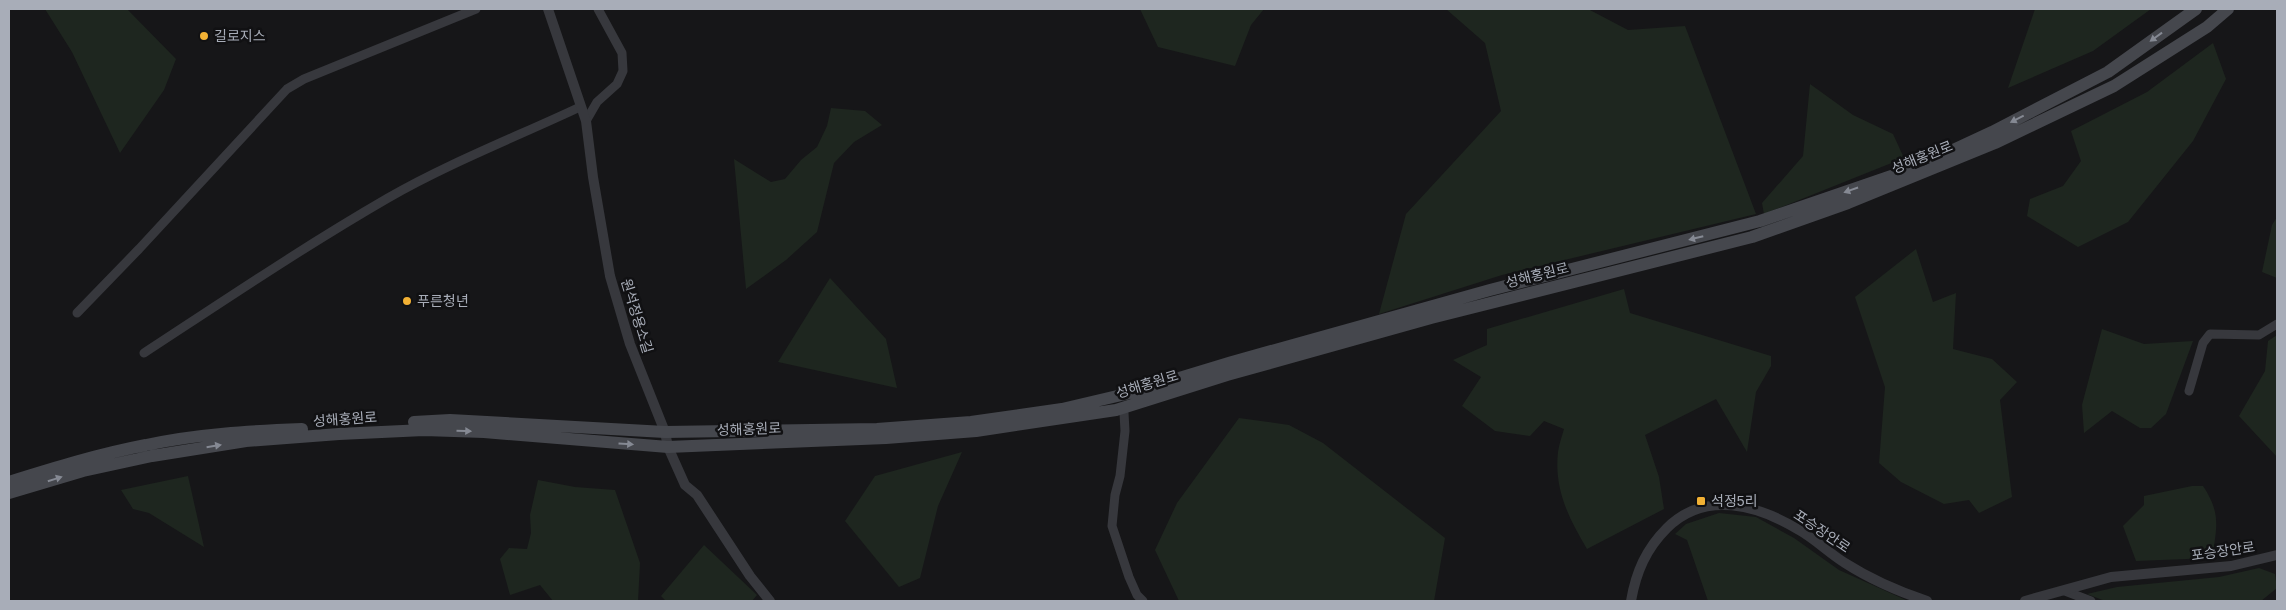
<svg xmlns="http://www.w3.org/2000/svg" width="2286" height="610" viewBox="0 0 2286 610" font-family="Helvetica,'Noto Sans KR',sans-serif">
<style>
.green{fill:#1e261f}
.lines{fill:none;stroke-linecap:round;stroke-linejoin:round}
.minor{stroke:#37383d;stroke-width:9}
.tertiary{stroke:#37383d;stroke-width:10}
.secondary{stroke:#45474d;stroke-width:12}
.oneway{fill:#858993}
.poi-dot{fill:#f2b134;stroke:#111113;stroke-width:2}
.labels{text-anchor:middle;stroke-width:5;stroke-linejoin:round;paint-order:stroke}
.poi-label{font-size:14px;fill:#a8adb8;stroke:#111113;text-anchor:start}
.street-label{font-size:14px;fill:#a8adb8;stroke:#111113}
</style>
<rect width="100%" height="100%" fill="#161618"/>
<!-- green -->
<path class="green" d="M45,9H127L176,59L164,90L120,153L72,52Z
M1140,9H1264L1251,25L1235,66L1158,47Z
M1446,9H1588L1628,30L1685,26L1756,214L1502,275L1379,314L1406,214L1501,111L1485,43Z
M2035,9H2151L2093,51L2008,88Z
M2213,43L2226,79L2193,141L2128,222L2078,247L2027,216L2030,199L2063,186L2081,161L2071,131L2147,92Z
M1810,84L1853,115L1893,134L1904,158L1764,214L1762,203L1803,156Z
M831,108L865,111L882,125L854,142L834,163L817,232L786,260L746,289L734,159L771,182L785,179L801,160L817,147L827,126Z
M2277,217V278L2262,272L2272,225Z
M1916,249L1933,302L1956,293L1953,349L1992,359L2017,382L2000,400L2012,497L1979,513L1969,500L1944,504L1901,482L1879,463L1885,387L1855,297Z
M830,278L886,339L897,388L778,362Z
M1624,289L1630,313L1771,356V366L1756,392L1747,452L1716,399L1645,435L1659,477L1664,509L1587,549C1568,517 1554,489 1558,452C1559,444 1562,436 1564,429L1544,421L1530,436L1495,431L1462,406L1481,377L1453,360L1487,345V329Z
M2102,329L2144,344L2193,341L2166,414L2151,428H2140L2112,411L2084,433L2082,405Z
M2277,335V457L2239,416L2265,371L2268,341Z
M1239,418L1289,425L1323,443L1445,538L1434,601H1179L1155,550L1177,503Z
M962,452L938,506L920,578L899,587L845,521L875,476Z
M188,476L204,547L149,513L133,509L121,490Z
M538,480L575,487L615,490L640,563L638,601H553L540,585L510,595L500,559L509,548L527,549L531,533L530,515Z
M2192,486H2203C2221,513 2217,527 2212,558L2136,561L2123,526L2144,505V496Z
M1719,513L1756,517L1794,538L1839,570L1908,601H1708L1687,540L1675,534L1686,524Z
M704,545L757,595L752,601H666L661,596Z
M2259,568L2275,574L2277,588L2261,601H2105L2087,594L2117,587L2219,577Z"/>
<g class="lines">
<!-- minor -->
<path class="minor" d="M586,121L597,102L617,84L623,71L622,53L598,9
M77,313L139,249L287,89L304,79L476,9
M144,353C225,300 305,246 388,198C449,163 516,137 580,107
M2189,391L2203,343L2210,334L2259,335L2277,324
M1124,413L1125,431L1120,476L1115,495L1112,526L1129,577L1137,595L1143,601
M2065,591L2091,601"/>
<!-- tertiary -->
<path class="tertiary" d="M548,9L586,121L593,177L610,276L630,344L665,432L668,447L685,485L697,495L750,576L770,601
M1631,601C1636,572 1646,549 1667,528C1705,490 1758,505 1799,530C1815,539 1829,553 1845,563C1870,579 1900,592 1927,601
M2025,601L2111,577L2231,566L2277,555"/>
<!-- secondary -->
<path class="secondary" d="M1934,159L1992,132L2108,72L2196,9
M414,422L450,420L665,432L877,429L971,422L1062,409L1130,393L1232,362L1490,290L1760,221L1909,170
M9,482C54,468 99,454 146,445C197,434 250,431 302,429
M9,493L83,471L152,456L246,441L339,434L424,430L484,432L668,447L886,438L976,431L1116,410L1227,375L1431,318L1752,237L1848,203L1995,143L2114,86L2207,27L2228,9"/>
</g>
<!-- one-way arrows -->
<defs><path id="oneway-solid" d="M-6-.8H1V-3.2L6.5 0L1 3.2V.8H-6Z" transform="scale(1.25)"/></defs>
<g class="oneway">
<use href="#oneway-solid" transform="translate(2156 37) rotate(144)"/>
<use href="#oneway-solid" transform="translate(2017 119) rotate(153)"/>
<use href="#oneway-solid" transform="translate(1851 190) rotate(161)"/>
<use href="#oneway-solid" transform="translate(1696 238) rotate(166)"/>
<use href="#oneway-solid" transform="translate(464 431) rotate(2)"/>
<use href="#oneway-solid" transform="translate(626 444) rotate(4)"/>
<use href="#oneway-solid" transform="translate(214 446) rotate(-9)"/>
<use href="#oneway-solid" transform="translate(55 479) rotate(-17)"/>
</g>
<!-- markers -->
<g class="poi-dot">
<circle cx="204" cy="36" r="5"/>
<circle cx="407" cy="301" r="5"/>
<rect x="1696" y="496" width="10" height="10" rx="2.5"/>
</g>
<g class="labels">
<!-- poi labels -->
<g class="poi-label">
<text x="214" y="41">길로지스</text>
<text x="417" y="306">푸른청년</text>
<text x="1711" y="506">석정5리</text>
</g>
<!-- street labels -->
<g class="street-label">
<text transform="translate(1922 157) rotate(-22)" y="5">성해홍원로</text>
<text transform="translate(1537 275) rotate(-14)" y="5">성해홍원로</text>
<text transform="translate(637 316) rotate(73)" y="5">원석정용소길</text>
<text transform="translate(1147 384) rotate(-17)" y="5">성해홍원로</text>
<text transform="translate(345 419) rotate(-4)" y="5">성해홍원로</text>
<text transform="translate(749 429) rotate(-2)" y="5">성해홍원로</text>
<text transform="translate(1822 531) rotate(34)" y="5">포승장안로</text>
<text transform="translate(2223 551) rotate(-8)" y="5">포승장안로</text>
</g>
</g>
<!-- border -->
<rect width="2286" height="610" fill="none" stroke="#a8adb8" stroke-width="20"/>
</svg>
